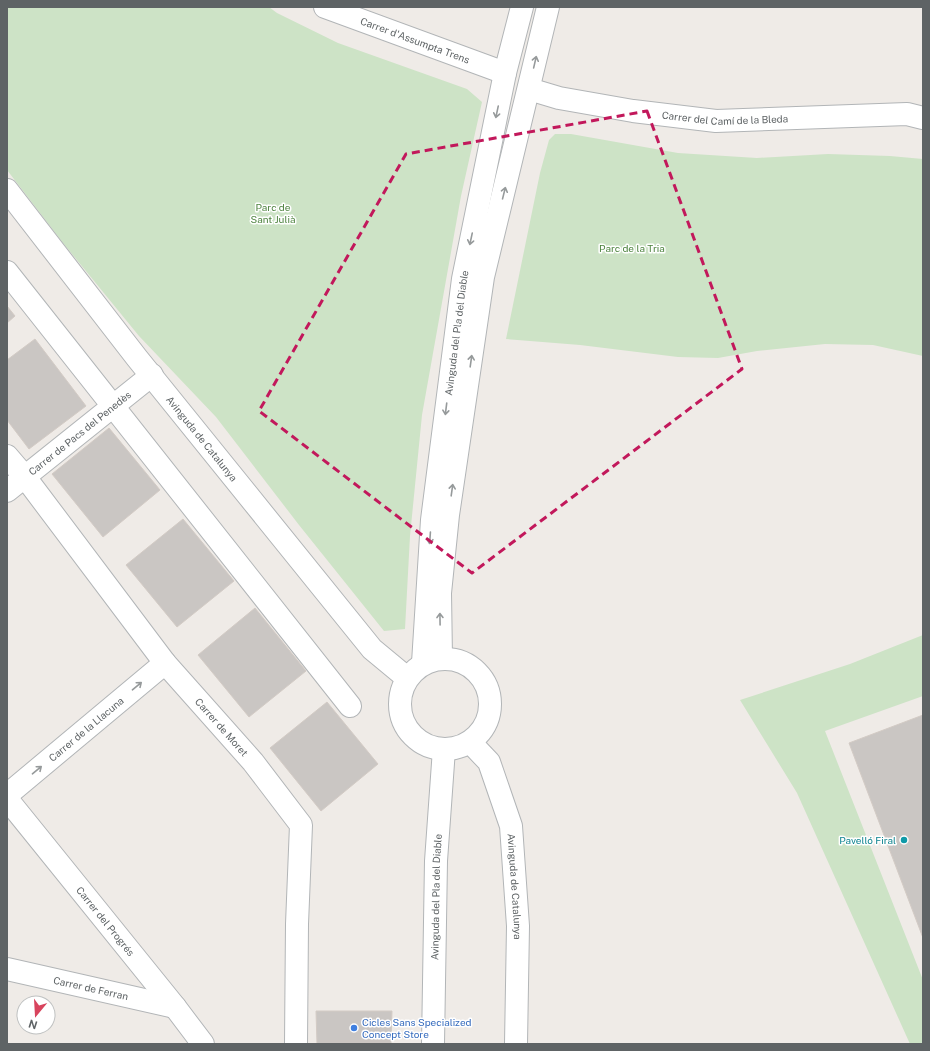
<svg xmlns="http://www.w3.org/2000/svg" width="930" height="1051" viewBox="0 0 930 1051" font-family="'Public Sans',sans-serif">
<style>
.green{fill:#cde3c6}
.building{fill:#cac6c3;stroke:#d3cbc5}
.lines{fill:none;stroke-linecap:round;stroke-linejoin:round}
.minor-casing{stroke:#b2b5b7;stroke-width:24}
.minor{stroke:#fff;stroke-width:22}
.oneway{stroke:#969a9b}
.marked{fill:none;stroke:#c2185b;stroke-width:3;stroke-dasharray:8 5;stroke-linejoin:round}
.culture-dot{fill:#0f9aa8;stroke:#fff;stroke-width:1.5}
.shop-dot{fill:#3f7fe0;stroke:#fff;stroke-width:1.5}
.labels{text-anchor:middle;stroke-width:3;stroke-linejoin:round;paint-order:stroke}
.street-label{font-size:10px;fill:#5e6365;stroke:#fff}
.park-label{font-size:10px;fill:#4d833f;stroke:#fff}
.culture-label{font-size:10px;fill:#0d838f;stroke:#fff;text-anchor:end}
.shop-label{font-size:10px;fill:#366cbe;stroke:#fff;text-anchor:start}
</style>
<rect width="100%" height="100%" fill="#efebe7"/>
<!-- green -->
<path class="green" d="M7,7H269L277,13L338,43L467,89L482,102L461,196L422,415L410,536L405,629L384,631L299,525L216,417L139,336L63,243L7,170Z
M555,134H571L678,153L757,158L828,154L890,156L923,159V356L873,345L825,344L757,351L718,358L678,357L580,345L506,339L540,173L549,140Z
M923,635V696L825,731L923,980V1044H910L797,793L740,700L850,664Z"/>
<!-- building -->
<path class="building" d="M7,306L15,316L7,323Z
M35,339L86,406L29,449L7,420V360Z
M109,428L160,490L103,537L52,474Z
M183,519L234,581L177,627L126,565Z
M255,608L306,671L249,717L198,655Z
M327,702L378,764L321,811L270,748Z
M923,715V938L849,743Z
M316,1011H392L391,1044H317Z"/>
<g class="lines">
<defs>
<g id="minor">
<path id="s1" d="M325,7L505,73"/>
<path id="s2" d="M529,89L559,98L633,111L716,121L907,114L923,118"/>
<path id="s3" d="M7,190L137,358L372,649L407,678"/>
<path d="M7,272L350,706"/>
<path id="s4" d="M7,456L25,477L165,663L253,762L301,825L297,924L296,1044"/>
<path id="s5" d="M7,491L152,375"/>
<path d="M441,658L440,593L448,515L483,277L548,7"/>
<circle cx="445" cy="704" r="45"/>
<path id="s6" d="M423,663L432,520L463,279L505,73L522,7"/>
<path id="s7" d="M470,742L489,762L511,826L518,926L516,1044"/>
<path id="s8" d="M7,795L165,663"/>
<path id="s9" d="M7,799L175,1007L203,1044"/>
<path id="s10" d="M7,969L175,1007"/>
<path id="s11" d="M433,1044L436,861L444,749"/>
</g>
</defs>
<!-- minor casing -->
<use href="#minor" class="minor-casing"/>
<!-- minor -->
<use href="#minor" class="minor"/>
</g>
<!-- one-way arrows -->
<defs><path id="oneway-shaft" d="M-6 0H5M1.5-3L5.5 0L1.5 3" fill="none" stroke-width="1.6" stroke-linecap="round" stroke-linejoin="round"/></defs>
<g class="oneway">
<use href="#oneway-shaft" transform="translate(535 62) rotate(-77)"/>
<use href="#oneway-shaft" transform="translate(497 112) rotate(102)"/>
<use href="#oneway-shaft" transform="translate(504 193) rotate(-76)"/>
<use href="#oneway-shaft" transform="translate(471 239) rotate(102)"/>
<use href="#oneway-shaft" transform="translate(471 361) rotate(-82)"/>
<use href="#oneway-shaft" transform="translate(446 409) rotate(97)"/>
<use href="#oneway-shaft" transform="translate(452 490) rotate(-82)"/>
<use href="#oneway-shaft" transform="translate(430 538) rotate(94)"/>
<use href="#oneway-shaft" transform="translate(440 619) rotate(-91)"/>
<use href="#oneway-shaft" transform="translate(137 686) rotate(-40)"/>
<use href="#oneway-shaft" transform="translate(37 770) rotate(-40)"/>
</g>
<!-- marked area -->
<path class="marked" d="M647,111L742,369L472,573L259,411L406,154Z"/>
<!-- markers -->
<circle class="culture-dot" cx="904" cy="840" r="4"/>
<circle class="shop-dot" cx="354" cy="1028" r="4"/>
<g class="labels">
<!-- street labels -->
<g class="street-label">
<text dy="4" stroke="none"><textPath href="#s1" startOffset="96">Carrer d'Assumpta Trens</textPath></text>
<text dy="4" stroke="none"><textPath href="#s2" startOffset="199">Carrer del Camí de la Bleda</textPath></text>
<text dy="4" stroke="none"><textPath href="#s6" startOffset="332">Avinguda del Pla del Diable</textPath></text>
<text dy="4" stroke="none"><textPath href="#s5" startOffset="93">Carrer de Pacs del Penedès</textPath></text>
<text dy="4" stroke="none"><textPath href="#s3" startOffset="316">Avinguda de Catalunya</textPath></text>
<text dy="4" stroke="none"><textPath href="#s4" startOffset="346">Carrer de Moret</textPath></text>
<text dy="4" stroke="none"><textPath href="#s8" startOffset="103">Carrer de la Llacuna</textPath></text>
<text dy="4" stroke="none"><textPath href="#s7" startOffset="156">Avinguda de Catalunya</textPath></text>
<text dy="4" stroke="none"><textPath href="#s11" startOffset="147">Avinguda del Pla del Diable</textPath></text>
<text dy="4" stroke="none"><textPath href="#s9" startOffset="157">Carrer del Progrés</textPath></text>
<text dy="4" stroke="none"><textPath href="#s10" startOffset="86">Carrer de Ferran</textPath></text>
</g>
<!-- park labels -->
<g class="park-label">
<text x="273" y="211">Parc de<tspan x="273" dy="12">Sant Julià</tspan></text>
<text x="632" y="252">Parc de la Tria</text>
</g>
<!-- culture labels -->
<g class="culture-label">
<text x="896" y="844">Pavelló Firal</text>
</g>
<!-- shop labels -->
<g class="shop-label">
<text x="362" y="1026">Cicles Sans Specialized<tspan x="362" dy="12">Concept Store</tspan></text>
</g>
</g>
<!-- border -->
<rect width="930" height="1051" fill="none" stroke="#5e6365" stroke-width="16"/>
<!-- north arrow -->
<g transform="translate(36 1015) rotate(198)"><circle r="19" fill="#ffffff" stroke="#bfc1c1"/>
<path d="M0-3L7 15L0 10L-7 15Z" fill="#d8445d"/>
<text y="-6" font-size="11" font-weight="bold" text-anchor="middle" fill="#5e6365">N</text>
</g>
</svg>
